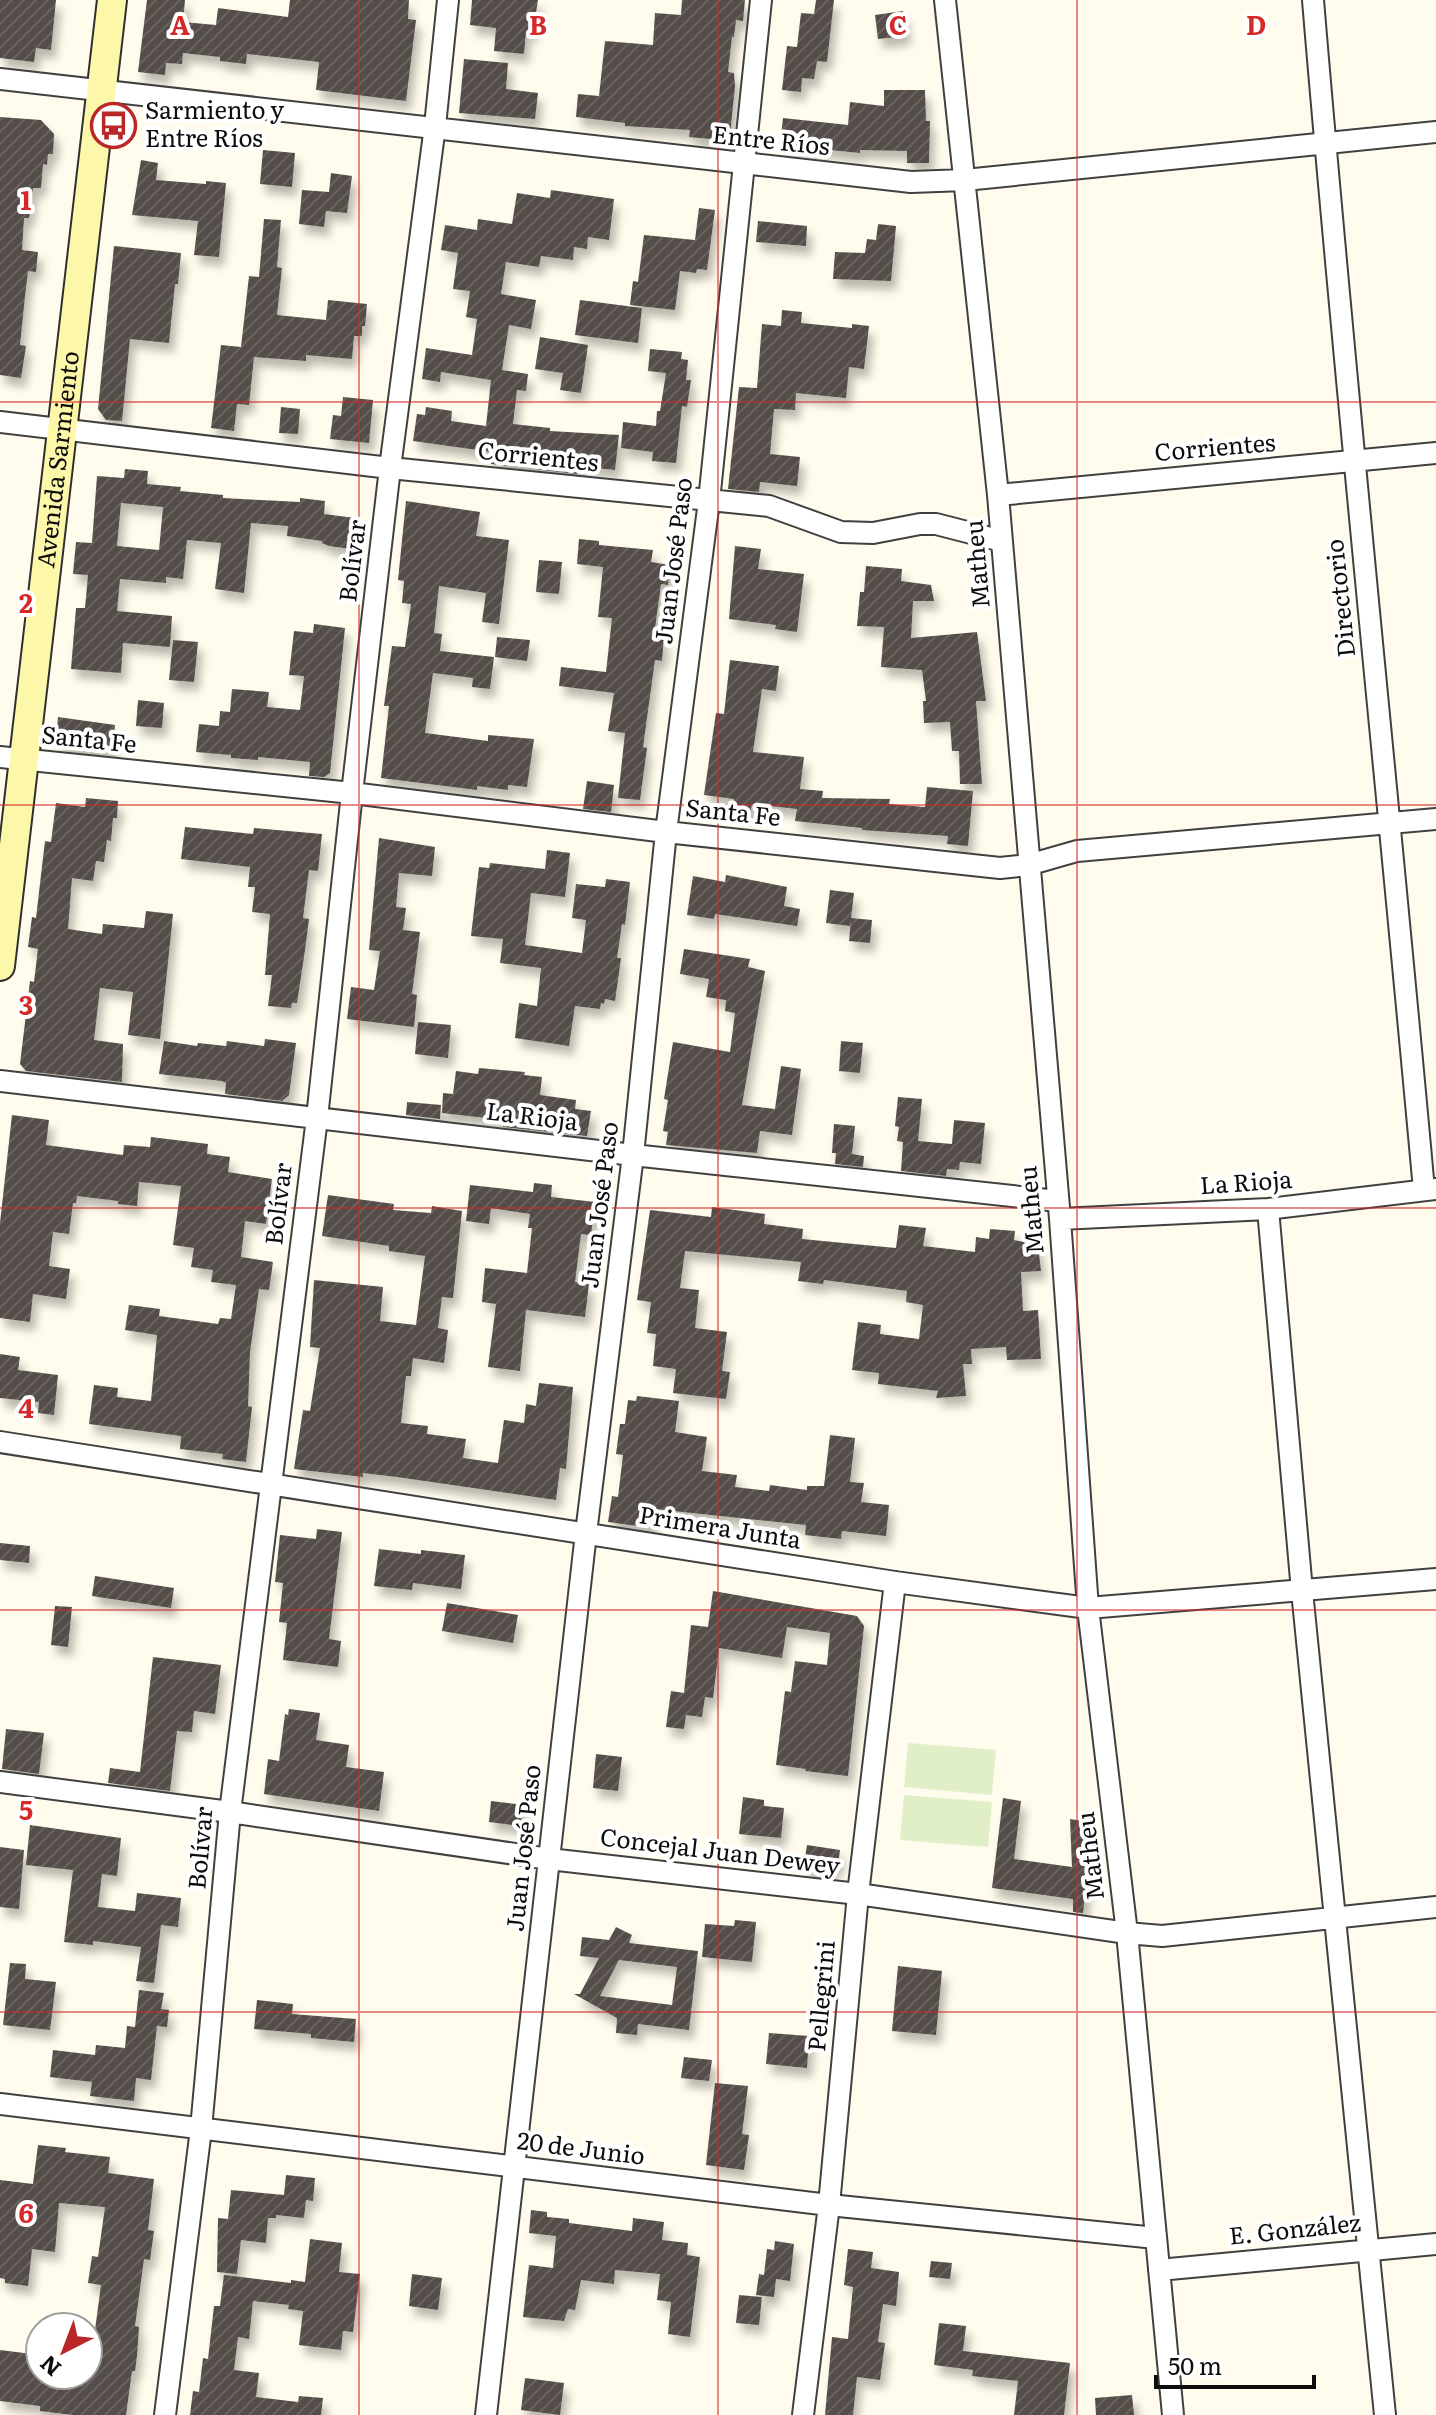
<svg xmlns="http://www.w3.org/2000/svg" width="1436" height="2415" viewBox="0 0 1436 2415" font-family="Literata,serif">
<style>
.pitch{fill:#e1efc9}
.building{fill:url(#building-hatch);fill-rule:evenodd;filter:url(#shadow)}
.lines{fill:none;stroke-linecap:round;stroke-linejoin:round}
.street-casing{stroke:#404040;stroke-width:24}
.secondary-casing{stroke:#2f2f2f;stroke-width:32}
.street{stroke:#fff;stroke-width:20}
.secondary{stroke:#fdf7a9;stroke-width:28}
.grid{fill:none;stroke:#d62828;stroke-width:2;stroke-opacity:0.55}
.labels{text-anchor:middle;stroke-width:8;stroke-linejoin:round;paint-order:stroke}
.poi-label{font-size:24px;fill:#0d0d0d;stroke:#fff;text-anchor:start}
.street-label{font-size:24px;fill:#0d0d0d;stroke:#fff}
.grid-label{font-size:26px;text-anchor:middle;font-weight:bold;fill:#d62828;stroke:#fff;stroke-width:8;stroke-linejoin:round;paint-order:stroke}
</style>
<defs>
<pattern id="building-hatch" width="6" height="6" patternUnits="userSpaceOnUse" patternTransform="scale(2)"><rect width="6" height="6" fill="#554e49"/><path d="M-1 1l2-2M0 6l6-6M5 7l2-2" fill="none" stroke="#68635f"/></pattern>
<filter id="shadow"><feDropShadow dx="5" dy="9" stdDeviation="4" flood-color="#0004"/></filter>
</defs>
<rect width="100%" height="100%" fill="#fffced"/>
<!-- pitch -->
<path class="pitch" d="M908,1743L996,1750L992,1795L904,1787Z
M904,1795L992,1802L988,1847L900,1840Z"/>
<!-- building -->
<path class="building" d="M0,0H56L51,50L36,48L34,62L0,58Z
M147,0H185L183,22L216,25L218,8L288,17L290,0H409L408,19L416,20L406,101L316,90L319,62L284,58L247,54L246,64L220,61V57L183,53L182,64L166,63L165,75L138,72Z
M472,0H538L533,32L526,31L524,54L494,51L496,28L470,25Z
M682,0H745L743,21L736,20L734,37H732L728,72L734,73L735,86L730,135L721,140L689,137L690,130L625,126V123L576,117L578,94L599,96L605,41L653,45L655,13L681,15Z
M816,0H834L827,62L817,61L814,79L802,78L801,92L782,90L787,46L797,47L801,13L814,14Z
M903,11L906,36L878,39L875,15Z
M464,59L508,63L506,89L538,93L535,119L459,113Z
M884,90H925L926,121H930L929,163H907V151L860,150V153L780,145L783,118L848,125L850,102L884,106Z
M0,117L41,120L54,134L53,154H48L47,165L43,164L41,188H33L29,218H24L22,250L38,252L36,272L28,271L25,296L20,345L26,346L21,378L0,375Z
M263,150L295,153L292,187L260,184Z
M141,160L158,163L156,180L206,184V181L226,183L219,257L194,255L198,221L132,215Z
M331,173L352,176L347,213L326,211L324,227L299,224L302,190L329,192Z
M551,190L614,199L609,240L588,237L587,249L574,247L573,260L541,256L539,267L506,262L501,294L536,300L531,329L509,325L502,370L528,374L526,391L517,390L513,424L550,428V431L619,435L615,470L577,466V474L491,464L492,452L413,441L417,414L425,415L426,407L452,411L451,421L486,426L491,380L441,372L440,382L422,379L426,348L472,355L477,319L466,317L470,291L453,289L458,253L441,250L445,225L477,230L478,219L512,224L517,193L550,198Z
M699,208L715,210L707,270L697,269L696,273L680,271L675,310L630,305L633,281L638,282L644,235L695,240Z
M264,219L281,220L277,267L282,268L277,315L326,320L328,300L367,304L365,326H362V336H354L352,359L306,355V361L254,357L249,405L237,404L234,431L211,428L221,345L241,347L249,276L259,277Z
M758,221L807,226L806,246L756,242Z
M878,224L896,226L891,281L833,279L835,252L865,253L867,239L876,240Z
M114,246L181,253L178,284H175L169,343L130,339L122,421L106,420L98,409Z
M580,300L642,308L638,343L575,335Z
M782,310L802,312L801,323L852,328V324L869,326L864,369L849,367L846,398L796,393L795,410L774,409L770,454L800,457L797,486L760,482L759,492L728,489L739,387L757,388L762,324L781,326Z
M540,337L588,345L581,393L560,390L563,373L535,369Z
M650,349L682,352L681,359L688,360L686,380H691L687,407L682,406L676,463L652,461L653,452L621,448L623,422L656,426L657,411H660L666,373L648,371Z
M343,397L373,400L369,443L330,439L333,415L341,416Z
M281,407L300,409L298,434L279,433Z
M125,469L148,471L147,484L181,487L180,491L223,495V498L300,502V498L325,501L324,514L355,518L351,549L329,546L322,543V541L287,536L288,526L251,523L244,593L215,589L221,543L187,540L183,579L166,577V583L120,579L117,611L172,616L170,647L123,643L121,673L71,669L76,608H85L88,575L73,574L76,542L92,543L97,476L124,478ZM121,503L163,507L159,550L117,546Z
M406,501L480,512L476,536L509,540L499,624L482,622L486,593L439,586L434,633L442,634L440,651L494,657L490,689L472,687L473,678L433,673L425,733L488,741V735L534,739L527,787L508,785V790L477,786V790L381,778L389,706H384L392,646L405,647L411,604L402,603L404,581L398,580Z
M579,539L599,541V545L653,550L651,562L670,565L668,585L661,584L654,636L664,637L662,661L655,660L643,747L647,748L640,800L618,798L625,733L608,731L614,693L559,686L561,667L606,672L612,618L598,617L603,567L577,564Z
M735,546L761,549L758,569L804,574L797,632L775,629L776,625L729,619Z
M539,560L562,562L559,594L536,592Z
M866,566L902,569L901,581L931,585L934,601H913L911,638L977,632L986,701H976L982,784H960L959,751H952L950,722L924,723L923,701H926L922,670L881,667L884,627L857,626L860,592H864Z
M314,624L345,628L330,773L324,777L309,776L310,762L258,757V760L231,758V755L196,752L199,724L219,726L220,711L230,712L232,689L269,692L267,707L300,710L304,676L289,675L294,631L313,633Z
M497,637L530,640L527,661L495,657Z
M173,640L198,642L194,682L169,680Z
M730,660L779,666L776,691L762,689L753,752L804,757L800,789L823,791L822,798L890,799L889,804L925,807L927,787L973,791L968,846L947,844L948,836L862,830V828L795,821L797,809L752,804L750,814L732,812L734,799L704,795L716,713L724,714Z
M138,700L164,703L162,728L136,726Z
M58,717L115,725L113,752L64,748L56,737Z
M587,781L614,785L611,812L583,809Z
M86,798L118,801L117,818H113L111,841L107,840L104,862L96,861L93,881L72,878L68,929L102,934L103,924L144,928L146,911L173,914L160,1039L128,1035L133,992L100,988L94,1040L123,1044L122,1082L26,1071L20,1064L30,981L34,982L38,949L28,947L32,917L36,918L45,841L51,842L56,803L85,807Z
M185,827L253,834L254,828L322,834L318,871L309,870L303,918L309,919L305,950L297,1003H292L291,1008L268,1006L272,975H265L270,914L252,912L255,887H248L250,867L181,859Z
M379,838L435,847L432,876L399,873L396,907L406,908L403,930L420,932L412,994L417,995L414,1027L347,1019L351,987L374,990L380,951L369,950Z
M547,850L570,853L565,897L531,893L525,945L582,953L586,920L572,918L576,884L605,887L606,879L630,882L625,925L622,924L617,958H621L615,1001L605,999L604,1004L601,1003L600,1009L575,1006L569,1046L515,1038L519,1003L537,1006L541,968L500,963L503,939L471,936L479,867L489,868L490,863L545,869Z
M726,875L787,887L784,906L800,909L797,926L715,914L714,919L687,915L693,876L725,882Z
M830,890L854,893L851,918L872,920L870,943L849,941L851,919L850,926L826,923Z
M684,949L750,959L748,967L765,971L742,1105L775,1109L781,1066L801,1069L792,1135L760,1131L757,1153L666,1145L668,1132L663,1131L668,1100L664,1099L673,1042L730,1052L735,1013L725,1011L726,1000L706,997L709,979L680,974Z
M418,1022L451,1025L448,1058L415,1054Z
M265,1039L296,1043L289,1095L282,1101L225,1094L226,1083L222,1081L159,1074L164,1041L197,1046L198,1043L226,1046L227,1041L264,1046Z
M841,1041L863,1043L860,1073L839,1071Z
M479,1068L525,1072L524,1075L542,1077L540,1095L576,1100L575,1109L591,1111L587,1136L503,1127L504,1120L442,1113L443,1093L453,1094L456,1071L478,1074Z
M898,1097L922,1099L918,1141L952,1144L954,1120L985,1123L981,1164L960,1162L959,1170L947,1169L946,1176L901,1171L903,1142L897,1141L899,1127L895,1126Z
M407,1102L441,1105L440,1119L406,1115Z
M12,1115L49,1120L46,1145L123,1155L124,1145L150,1147L151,1137L208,1144L207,1154L230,1157L228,1172L272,1179L266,1224L245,1221L241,1257L273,1262L269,1290L259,1289L250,1352L248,1406L252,1407L246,1462L222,1459L223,1454L180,1449L181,1436L89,1424L94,1385L118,1388L117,1397L151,1401L157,1335L125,1330L129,1305L160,1309L159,1316L218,1324L220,1318L231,1319L236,1285L211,1282L213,1270L191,1267L194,1248L173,1245L181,1186L139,1182L137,1206L118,1204V1201L77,1196L76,1203H73L69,1234L53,1232L49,1266L70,1269L66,1299L33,1294L30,1322L0,1318V1223Z
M834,1124L855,1126L852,1154L864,1156L863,1167L835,1164L836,1153H832Z
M534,1183L552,1185L551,1197L595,1202L591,1235L581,1234L575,1282L589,1284L585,1317L526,1310L520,1371L488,1367L496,1304L482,1302L485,1268L527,1273L532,1228H528L530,1214L491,1208L489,1224L466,1221L470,1185L533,1192Z
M328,1195L394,1204L393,1210L431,1213L432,1206L462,1211L453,1298L442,1297L438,1328L448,1330L444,1363L413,1358L411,1376H406L401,1423L428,1426L427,1434L466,1439L463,1458L498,1463L504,1420L524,1423L526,1404L536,1406L539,1383L573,1387L566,1469L560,1468L556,1500L397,1477L363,1473V1477L294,1469L303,1410L310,1411L320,1348L310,1347L314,1280L383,1287L380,1321L416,1325L425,1256L389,1251V1246L322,1236Z
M712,1207L765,1214L764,1224L803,1229L802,1239L896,1248L899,1225L926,1228L923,1246L975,1252L976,1237L989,1239L990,1229L1015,1231L1014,1240L1038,1245L1041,1271L1021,1272L1023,1311L1038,1310L1041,1359L1007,1360L1006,1347L971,1349L972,1364H963L966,1396L936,1398L938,1391L878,1384L879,1373L852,1370L858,1322L881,1325L880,1334L919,1339L923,1305L906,1302L907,1291L824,1280L823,1284L798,1281L801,1262L685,1251L680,1288L699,1290L695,1328L727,1332L722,1371L730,1372L726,1399L673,1393L676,1369L653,1366L656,1334L647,1333L651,1302L637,1300L650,1210L711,1217Z
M0,1354L20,1357L18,1370L58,1375L54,1415L38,1413L39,1402L0,1398Z
M637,1396L679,1401L675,1432L707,1437L702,1471L737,1475L735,1487L769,1491L770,1485L807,1490V1486H824L830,1435L855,1438L850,1482L864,1483L861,1502L889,1505L886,1536L842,1531L841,1539L805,1535L806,1525L655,1509L652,1528L608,1522L612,1496L618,1497L623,1455L616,1454L620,1424H625L628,1400L636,1401Z
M317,1529L342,1532L329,1639L341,1641L338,1667L283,1660L287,1623L279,1622L283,1583L275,1582L280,1535L316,1539Z
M0,1543L30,1546L29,1563L0,1560Z
M379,1549L421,1554V1550L465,1555L461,1589L413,1583L412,1590L374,1586Z
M95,1576L174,1588L171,1608L92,1596Z
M713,1591L857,1616L864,1626L848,1776L805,1771L806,1769L776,1765L785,1691L791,1692L795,1661L827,1665L830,1633L787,1627L782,1658L719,1648L713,1698L705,1697L702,1717L686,1715L684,1729L666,1727L671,1691L684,1693L691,1625L708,1627Z
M447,1603L518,1615L513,1643L442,1631Z
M55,1606L72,1607L68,1647L51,1645Z
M153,1657L221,1665L215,1714L194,1711L192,1732L177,1731L170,1791L108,1783L110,1768L140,1772Z
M289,1709L320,1713L316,1740L349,1745L346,1767L384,1772L379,1811L264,1794L268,1759L279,1761L285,1714L288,1715Z
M6,1729L44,1733L39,1774L2,1769Z
M596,1754L622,1757L618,1791L593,1788Z
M743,1797L764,1800V1806L784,1808L781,1838L739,1834Z
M1003,1798L1021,1801L1014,1859L1072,1867L1070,1819L1089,1822L1091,1847L1083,1913L1073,1912V1899L992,1888Z
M491,1801L524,1805L521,1826L489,1822Z
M30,1825L121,1838L117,1876L102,1874L98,1907L135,1911L137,1893L181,1898L178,1927L161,1925L154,1983L136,1981L141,1947L93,1941V1945L64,1942L73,1870L26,1865Z
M807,1845L840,1850L838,1865L826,1874L803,1871Z
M0,1847L24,1850L19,1909L0,1907Z
M735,1920L756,1922L752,1962L702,1957L705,1924L734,1926Z
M616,1927L632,1935L629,1943L698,1951L689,2030L638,2024L637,2035L616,2033L617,2018L574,1994H580L599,1958L580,1956L582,1937L609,1940ZM619,1960L677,1967L672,2005L600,1996Z
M10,1963L26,1964L25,1979L56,1982L50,2030L3,2025Z
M898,1966L942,1971L936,2035L892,2031Z
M139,1990L164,1993L161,2009L169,2010L167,2027L157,2026L151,2080L136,2078L134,2101L90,2096L92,2082L50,2077L53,2050L95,2055L96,2045L125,2048L127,2026L135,2027Z
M257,2000L293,2004L292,2014L356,2019L354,2042L311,2038V2034L254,2029Z
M769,2033L809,2036L807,2068L766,2064Z
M684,2057L712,2060L709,2081L681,2078Z
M715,2083L748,2086L742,2134L749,2135L744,2170L706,2165Z
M38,2145L66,2148L65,2152L110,2157L108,2173L154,2179L148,2230L154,2231L150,2260L144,2259L135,2326L139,2327L137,2356L135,2371H132L126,2415H73L40,2411V2406L0,2401V2350L40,2355V2377L70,2380L71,2375H89L101,2285L88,2283L92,2256L98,2257L105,2207L59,2203L55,2252L32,2249L28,2286L5,2283V2279L0,2278V2180L33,2184Z
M286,2175L315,2178L313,2201L306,2200L304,2218L276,2215V2218H268L266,2243L241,2240L237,2274L217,2272L218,2218L228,2219L231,2190L284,2195Z
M531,2210L547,2212V2217L569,2219V2223L632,2231L633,2218L664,2222L662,2240L688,2243L687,2255L700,2257L690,2337L668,2334L671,2302L657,2300L660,2274L615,2270L614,2284L581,2280L575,2310L568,2309L564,2321L523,2317L529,2265L553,2268L556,2236L529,2233Z
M310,2239L342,2243L339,2272L360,2274L353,2332L343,2331L341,2350L299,2345L303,2311L288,2309L289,2305L253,2301L249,2339L238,2337L234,2370L259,2373L256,2397L298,2402L299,2396L323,2398L321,2415H190L193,2391L199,2392L203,2358L208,2359L214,2306H220L224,2275L291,2283V2280L305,2282Z
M775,2241L794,2244L790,2281L776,2279L774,2297L756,2295L759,2274L764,2275L767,2249L774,2250Z
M848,2249L873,2252L871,2268L899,2272L896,2306L883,2304L878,2342L885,2343L880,2380L857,2377L853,2415H825L832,2337L848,2339L853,2287L844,2285Z
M931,2261L952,2263L950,2279L929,2277Z
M412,2274L442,2278L438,2310L409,2306Z
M739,2295L762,2297L759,2325L736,2323Z
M939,2323L966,2326L963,2351L1070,2363L1064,2415H1014L1018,2381L972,2376L973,2370L934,2365Z
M525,2378L564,2383L560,2415L521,2410Z
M1132,2395L1134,2415H1096L1095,2398Z"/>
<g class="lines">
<defs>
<path id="street" d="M945,0L998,495L1060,1219L1088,1608L1127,1933L1173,2415
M1313,0C1346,397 1388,793 1424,1190
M0,79L911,182L965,180L1436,132
M0,422L390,468L769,506L841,532L873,533L920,524H936L1002,541
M998,495L1436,453
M0,757L352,793L666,832L1000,868L1028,865L1077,851L1436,819
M0,1081L633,1155L1058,1201
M1268,1209L1302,1591L1385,2415
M1060,1219L1268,1209L1436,1189
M0,1442L895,1582L1088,1608L1436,1579
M0,1782L230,1812L549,1859L858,1894L1127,1933L1162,1936L1436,1907
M0,2104L829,2205L1156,2238
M1159,2270L1436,2244
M165,2415L201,2129L230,1812L317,1118L352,793L390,468L435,126L448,0
M486,2415L586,1533L633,1155L666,832L709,501L761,0
M803,2415L829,2205L858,1894L895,1582"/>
<g id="secondary">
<path id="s1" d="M0,966L112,0"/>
</g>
</defs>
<!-- street casing -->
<use href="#street" class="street-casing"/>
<!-- secondary casing -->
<use href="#secondary" class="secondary-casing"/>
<!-- street -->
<use href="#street" class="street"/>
<!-- secondary -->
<use href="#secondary" class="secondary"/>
</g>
<!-- grid -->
<path class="grid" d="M359,0V2415M718,0V2415M1077,0V2415M0,402H1436M0,805H1436M0,1208H1436M0,1610H1436M0,2012H1436"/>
<!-- icons -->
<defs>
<symbol id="bus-ring" viewBox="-11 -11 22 22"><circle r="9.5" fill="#fff" stroke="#ba2728" stroke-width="1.5"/><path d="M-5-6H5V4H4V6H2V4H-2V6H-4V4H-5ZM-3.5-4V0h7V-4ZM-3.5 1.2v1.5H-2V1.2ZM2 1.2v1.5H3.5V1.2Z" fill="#ba2728"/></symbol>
</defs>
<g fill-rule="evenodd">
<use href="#bus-ring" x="88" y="100" width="51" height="51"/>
</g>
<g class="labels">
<!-- poi labels -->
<g class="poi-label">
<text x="145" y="119">Sarmiento y<tspan x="145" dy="28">Entre Ríos</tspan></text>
</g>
<!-- street labels -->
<g class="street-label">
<text transform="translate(771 141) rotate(6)" y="8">Entre Ríos</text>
<text transform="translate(1215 448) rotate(-5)" y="8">Corrientes</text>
<text transform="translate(538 457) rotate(6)" y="8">Corrientes</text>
<text dy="8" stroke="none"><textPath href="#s1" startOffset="510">Avenida Sarmiento</textPath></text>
<text transform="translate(353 561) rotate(-83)" y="8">Bolívar</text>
<text transform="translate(674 561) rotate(-83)" y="8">Juan José Paso</text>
<text transform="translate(978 564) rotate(-95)" y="8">Matheu</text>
<text transform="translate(1341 598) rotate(-96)" y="8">Directorio</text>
<text transform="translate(89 740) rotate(6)" y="8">Santa Fe</text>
<text transform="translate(733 813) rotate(6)" y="8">Santa Fe</text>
<text transform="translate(532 1117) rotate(7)" y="8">La Rioja</text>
<text transform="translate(1246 1183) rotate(-4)" y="8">La Rioja</text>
<text transform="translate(279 1204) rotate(-83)" y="8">Bolívar</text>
<text transform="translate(600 1205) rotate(-83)" y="8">Juan José Paso</text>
<text transform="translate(1032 1210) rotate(-95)" y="8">Matheu</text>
<text transform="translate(720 1528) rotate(9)" y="8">Primera Junta</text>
<text transform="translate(201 1848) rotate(-85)" y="8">Bolívar</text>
<text transform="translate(524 1848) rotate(-84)" y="8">Juan José Paso</text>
<text transform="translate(720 1852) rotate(7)" y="8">Concejal Juan Dewey</text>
<text transform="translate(1091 1856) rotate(-97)" y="8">Matheu</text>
<text transform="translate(822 1996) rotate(-85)" y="8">Pellegrini</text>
<text transform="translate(581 2149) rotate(7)" y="8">20 de Junio</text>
<text transform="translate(1295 2230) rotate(-6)" y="8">E. González</text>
</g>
</g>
<g class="grid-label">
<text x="180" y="35">A</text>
<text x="538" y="35">B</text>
<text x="898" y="35">C</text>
<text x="1256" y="35">D</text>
<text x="26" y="210">1</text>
<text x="26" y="613">2</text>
<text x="26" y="1015">3</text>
<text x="26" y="1418">4</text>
<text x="26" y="1820">5</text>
<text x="26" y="2223">6</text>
</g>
<!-- north arrow -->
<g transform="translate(64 2351) rotate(222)"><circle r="38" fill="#ffffff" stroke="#9e9e9e" stroke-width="2"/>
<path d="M0-6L14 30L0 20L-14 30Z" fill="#ba2728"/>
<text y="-12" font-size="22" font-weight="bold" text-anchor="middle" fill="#0d0d0d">N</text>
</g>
<!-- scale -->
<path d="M1156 2375v12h158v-12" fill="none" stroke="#0d0d0d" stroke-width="4"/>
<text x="1168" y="2375" font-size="24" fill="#0d0d0d" stroke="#ffffff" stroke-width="6" paint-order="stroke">50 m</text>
</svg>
